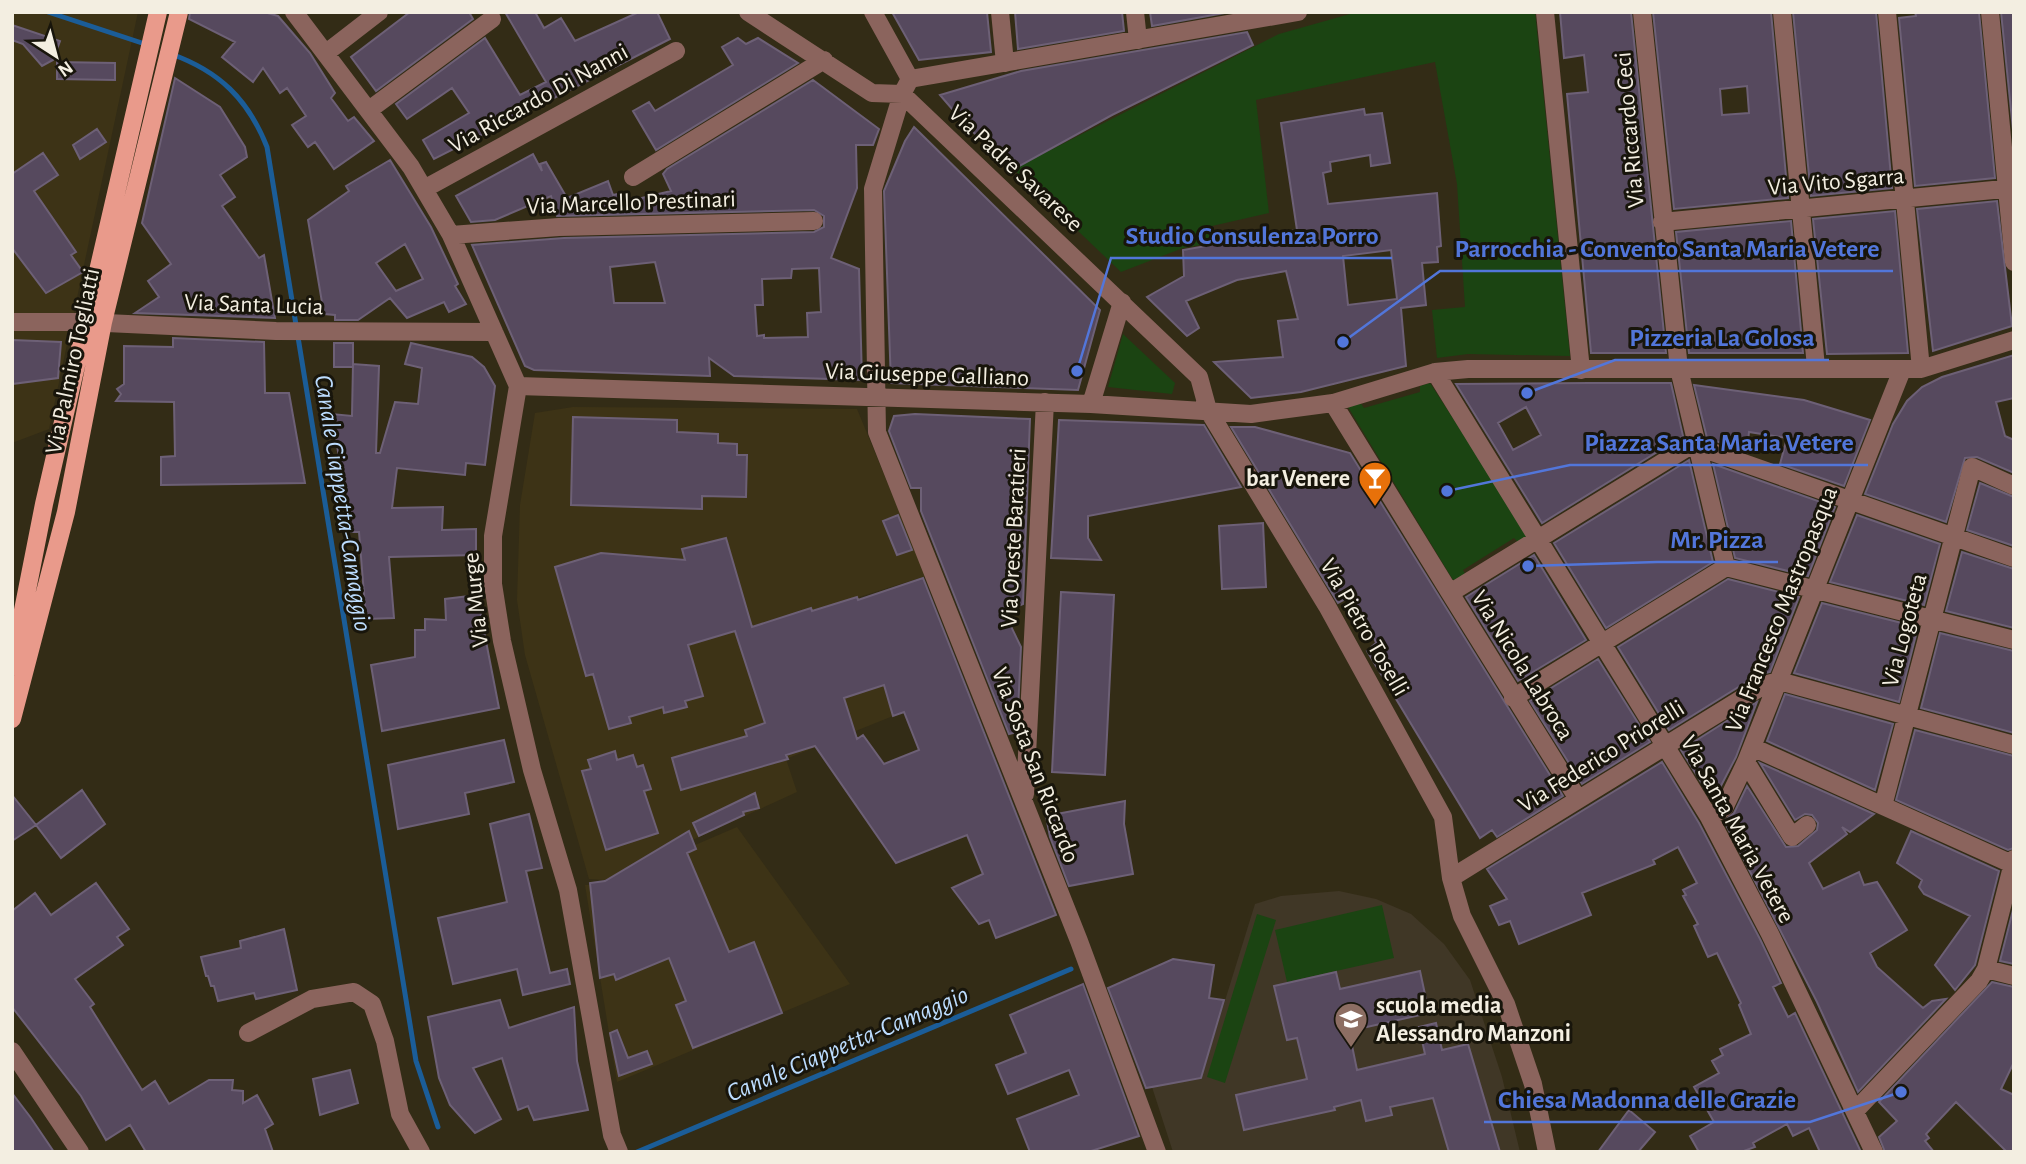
<svg xmlns="http://www.w3.org/2000/svg" width="2026" height="1164" viewBox="0 0 2026 1164" font-family="'Alegreya Sans',sans-serif">
<style>
.built{fill:#3d3316}
.education{fill:#403726}
.green{fill:#1b4412}
.lines{fill:none;stroke-linecap:round;stroke-linejoin:round}
.stream{stroke:#1b5d98;stroke-width:5}
.building{fill:#56495e;stroke:#6d6076;stroke-width:2;fill-rule:evenodd}
.minor{stroke:#8b645d;stroke-width:18}
.major{stroke:#e99a8b;stroke-width:18}
.labels{text-anchor:middle;stroke-width:6;stroke-linejoin:round;paint-order:stroke}
.street-label{font-size:24px;fill:#f3eee1;stroke:#18150b}
.poi-label{font-size:24px;font-weight:bold;fill:#f3eee1;stroke:#18150b;text-anchor:end}
.water-label{font-size:26px;font-style:italic;fill:#bcdcfe;stroke:#18150b}
.leader{fill:none;stroke:#5276da;stroke-width:2.5}
.callout-dot{fill:#5276da;stroke:#18150b;stroke-width:2.5}
.callout-label{font-size:26px;text-anchor:middle;font-weight:bold;fill:#5276da;stroke:#18150b;stroke-width:6;stroke-linejoin:round;paint-order:stroke}
</style>
<rect width="100%" height="100%" fill="#332c16"/>
<!-- built -->
<path class="built" d="M12,12H138L49,429L12,443Z
M573,407L857,409L926,576L856,598L893,716L786,759L797,792L605,880L589,879L525,655L517,600L520,505L535,413Z
M737,827L850,984L617,1082L585,885H602Z"/>
<!-- education -->
<path class="education" d="M1339,891L1376,899L1411,914L1444,944L1470,980L1502,1077L1520,1152H1173L1152,1087L1201,1078L1255,904L1281,896Z"/>
<!-- green -->
<path class="green" d="M1369,12H1535L1570,356L1468,354L1437,358L1432,310L1465,307L1457,184L1435,62L1256,100L1269,213L1212,226V243L1183,248L1121,272L1013,169L1279,34L1350,14Z
M1123,334L1175,383L1172,394L1108,387Z
M1430,383L1527,532L1526,537L1518,542L1514,538L1463,570L1466,576L1453,580L1348,407L1360,402L1364,408L1420,392V386Z
M1382,905L1394,958L1287,982L1275,930Z
M1257,914L1276,920L1225,1083L1207,1077Z"/>
<g class="lines">
<!-- stream -->
<path class="stream" d="M48,12L148,45
M171,54C219,71 248,99 267,147L416,1061L438,1127
M637,1152L1071,969"/>
</g>
<!-- building -->
<path class="building" d="M190,12H264L278,16L310,53L335,93L331,98L348,121L354,117L374,141L334,169L315,142L308,147L292,125L306,116L287,88L280,93L263,68L253,82L222,57L235,42L189,19Z
M410,12H469L473,19L376,91L351,57Z
M505,12H535L544,28L561,18L575,41L639,12H657L670,39L434,159L423,140L469,113L452,88L407,119L396,104L485,38L520,95L546,82Z
M892,12H987L991,52L919,60Z
M1015,12H1122L1124,31L1018,49Z
M1150,12H1230L1152,26Z
M1560,12H1631L1666,353H1591L1567,94L1588,92L1584,55L1564,58Z
M1653,12H1771L1788,198L1674,209ZM1747,86L1749,113L1722,115L1720,89Z
M1793,12H1876L1892,188L1811,196Z
M1915,12H1979L1995,178L1915,186L1899,18L1916,16Z
M2001,12H2014V140Z
M12,25L60,41L53,60L42,66L23,44L12,40Z
M1247,32L1253,45L1112,115L1012,170L965,124L940,95L1021,71Z
M738,38L746,44L758,38L798,63L656,150L633,111L649,102L655,111L733,65L722,47Z
M57,62L115,63V80L57,79Z
M175,78L220,107L245,147L247,157L220,175L235,197L222,206L259,258L264,255L275,318L135,313L159,297L148,281L171,264L142,223Z
M813,80L879,129L873,145H856L857,188L831,258L859,269L862,380L734,376L709,358L710,376L534,370L525,366L472,245L564,238L814,232L824,227V216L814,210L557,216L551,196L495,220L471,222L456,196L533,154L542,171L540,164L546,162L567,198L608,181L613,195L627,192L629,201L671,191L663,174L667,169ZM655,262L665,303H614L610,267ZM819,268L821,312L807,313L808,337L764,338V335L757,336L755,305H763L762,279L791,278L792,269Z
M1364,109L1365,115L1382,113L1390,163L1371,166L1370,155L1330,162L1331,171L1323,173L1328,204L1437,193L1441,246L1437,247L1438,262L1422,263L1426,305L1401,308L1406,366L1301,392L1251,398L1214,362L1283,357L1278,321L1298,319L1286,271L1237,280L1186,301L1199,328L1187,336L1147,297L1184,276L1183,250L1297,230L1281,123ZM1391,250L1397,299L1348,305L1343,256Z
M914,127L1100,310L1078,390L891,383L884,191L905,141Z
M97,129L106,142L80,159L73,145Z
M43,153L58,175L34,191L76,252L71,255L83,272L46,293L12,248V174Z
M390,160L431,227L458,284L455,286L466,304L449,312L444,302L407,318L390,298L358,320H335V315L324,314L308,220L349,191L346,186ZM405,244L423,279L396,291L376,263Z
M1997,201L2012,326L1933,351L1917,209Z
M1895,211L1908,353L1827,354L1813,219Z
M1791,221L1803,353H1689L1676,232Z
M173,338L264,342L265,393H289L305,483L161,485V457L175,456L174,402L116,401L121,394L117,389L124,384V346L173,347Z
M12,340L61,342L58,378L12,384Z
M334,343H353V367H334Z
M411,343L472,357L484,367L495,386L485,465L466,463L465,475L397,468L392,508L443,507L442,530L476,529V555L389,557L394,618L366,619L359,532H351L332,414L352,416L353,364L379,366L376,453H380L395,402L418,404L422,368L405,364Z
M2014,355V398L1996,402L2005,436L2014,440V473L1977,457L1965,458L1946,522L1865,494L1893,424L1907,401L1922,387L1942,377Z
M1590,383H1671L1683,436L1542,523L1456,384ZM1526,407L1541,435L1513,450L1498,423Z
M1694,385L1804,400L1870,420L1844,486L1780,464L1787,438L1749,432L1747,452L1707,438Z
M915,414L1030,419L1023,604L1004,612L1021,647L1017,732L1009,734L921,511V488H911L889,431L894,416Z
M573,417L677,420V432L718,434V443L737,444V455H747L746,497L702,496V509L571,505Z
M1059,420L1204,425L1241,487L1088,516V538L1101,560L1051,558Z
M1231,427H1255L1350,453L1563,796L1497,837L1492,830L1480,838L1367,651L1376,643L1373,635L1349,597L1338,603Z
M1689,460L1713,562L1606,628L1554,543Z
M1713,464L1835,507L1808,576L1735,558Z
M1980,483L2014,497V546L1967,530Z
M898,515L912,550L897,555L883,521Z
M1857,515L1940,544L1924,605L1830,582Z
M1263,523L1266,587L1222,589L1219,526Z
M726,538L752,627L811,608L812,611L857,597L858,600L923,578L1056,915L996,938L989,920L979,924L952,888L983,874L967,835L896,863L815,746L786,755L788,759L681,790L672,758L747,736L745,730L765,723L735,631L688,645L703,696L685,701L687,707L664,713L663,707L629,717L631,723L609,729L593,674L586,676L555,567L601,553L685,560L682,549ZM884,685L893,716L904,712L919,750L884,764L863,735L857,739L844,698Z
M1962,552L2014,569V628L1946,611Z
M1534,555L1586,640L1518,681L1466,597Z
M1728,579L1799,597L1770,672L1758,675L1669,730L1618,647Z
M1061,592L1114,595L1105,775L1052,772Z
M477,595L499,708L382,731L371,665L415,657V630H425V619L446,620L445,599Z
M1822,603L1918,627L1899,702L1794,673Z
M1940,633L2014,651V733L1921,708Z
M1598,659L1650,742L1582,784L1530,701Z
M1785,694L1893,724L1875,790L1767,741Z
M1757,702L1736,757L1713,801L1681,750Z
M1915,730L2014,756V848L2008,850L1896,800Z
M504,740L514,782L465,793L469,814L398,829L388,765Z
M615,751L617,760L633,755L637,767L643,765L651,789L644,791L658,833L606,850L582,771L591,769L588,760Z
M1662,762L1699,823L1760,939L1781,983L1773,987L1788,1017L1795,1013L1861,1152H1820L1809,1128L1793,1136L1787,1124L1753,1143L1755,1147L1741,1152H1699L1690,1136L1714,1122L1694,1087L1719,1073L1712,1061L1723,1055L1720,1049L1751,1034L1739,1005L1741,1003L1717,953L1708,957L1694,926L1698,924L1683,896L1686,895L1683,890L1697,883L1678,847L1653,860L1655,864L1582,893L1591,915L1519,944L1510,921L1499,925L1490,906L1507,899L1487,869Z
M1760,763L1874,814L1850,832L1842,827L1847,834L1809,863L1823,889L1859,872L1864,885L1877,882L1907,930L1870,953L1877,967L1923,1008L1932,1001L1946,999L1858,1092L1817,1002L1724,821L1734,813L1747,786L1786,847L1798,846L1817,830L1818,823L1812,815L1805,814L1795,820Z
M82,790L105,824L61,858L36,825Z
M755,793L759,808L743,812L744,815L699,836L693,823Z
M12,795L36,825L12,841Z
M1125,801L1124,824L1133,874L1069,886L1050,837L1046,816Z
M529,814L542,868L526,871L550,973L567,969L570,984L523,995L517,969L453,984L438,918L507,902L490,824Z
M689,831L696,849L687,853L729,952L754,942L782,1013L693,1048L676,1005L686,1001L669,958L616,980L614,974L600,978L590,883L605,881Z
M1911,831L1999,871L1975,965L1955,990L1935,965L1970,916L1924,894L1919,887L1922,880L1897,863Z
M96,883L129,929L117,937L123,945L75,979L94,1004L90,1007L142,1090L155,1081L169,1104L209,1080H233L232,1090L243,1091V1103L257,1095L273,1124L265,1129L273,1152H146L130,1125L106,1140L81,1096L12,1007V911L35,893L51,915Z
M2014,906V964L2000,961Z
M284,929L297,990L256,999L254,993L218,1001L214,986H211L208,976H206L201,957L241,948L240,941Z
M1173,959L1214,965L1209,998L1224,1000L1201,1078L1146,1088L1108,988Z
M1420,971L1429,1013L1349,1031L1357,1070L1425,1054L1419,1027L1436,1023L1442,1050L1468,1044L1500,1152H1449L1433,1098L1390,1107L1392,1115L1366,1121L1361,1100L1334,1107L1335,1110L1244,1130L1236,1095L1307,1079L1297,1038L1287,1040L1274,986L1336,972L1340,989Z
M1992,982L2014,987V1062L2001,1089L2014,1095V1152H2007L1956,1102L1926,1134L1929,1138L1925,1141L1934,1152H1885L1879,1137L1897,1121L1879,1102Z
M1083,984L1139,1136L1088,1152H1030L1017,1119L1079,1095L1069,1070L1008,1094L996,1065L1026,1053L1010,1015Z
M500,1000L509,1028L574,1007L577,1061L588,1110L534,1120L528,1106L518,1110L502,1058L473,1068L501,1119L475,1133L450,1105L439,1078L428,1017Z
M617,1030L628,1058L647,1051L652,1064L619,1076L610,1033Z
M350,1070L358,1103L320,1115L313,1079Z
M12,1093L31,1118L54,1152H12Z
M1629,1110L1655,1132L1638,1152H1598Z"/>
<g class="lines">
<!-- minor -->
<path class="minor" d="M294,12L411,167L451,235L518,386L493,536V584L502,641L532,770L568,890L612,1135L619,1152
M748,12L872,93L902,94L873,189L877,432L1079,941L1157,1152
M873,12L910,79L902,94L1199,377L1208,410L1327,606L1443,817L1451,878L1462,916L1506,1004L1533,1084L1547,1152
M1000,12L1005,63
M1135,12L1138,40
M1545,12L1581,370
M1642,12L1679,369L1726,567
M1782,12L1816,367
M1887,12L1921,369
M1990,12L2014,262
M326,53L379,12
M910,79L1298,12
M369,110L492,19
M633,177L824,60
M424,189L676,51
M1662,222L2014,188
M451,235L559,227L814,221
M12,322H85L276,331L494,332
M1435,372L1709,817L1770,934L1874,1152
M518,386L1091,404L1251,414L1333,403L1435,372L1468,369H1921L2014,340
M1333,403L1450,593L1696,442
M1091,404L1122,302
M1698,447L2014,558
M1726,567L2014,640
M1450,593L1578,799
M1513,698L1726,567
M1752,747L2012,864
M1746,762L1792,837L1807,825
M1025,794L1045,402
M1883,806L1972,467L2014,486
M1709,817L1724,808L1746,762L1902,370
M1451,878L1764,685L1779,681L2014,745
M1986,969L2014,976
M248,1033L312,999L354,992L372,1004L385,1041L400,1114L421,1152
M12,1051L80,1152
M1855,1111L1979,981L1986,969L2014,859"/>
<!-- major -->
<path class="major" d="M12,666L44,504L158,12
M12,719L66,512L103,322L179,12"/>
</g>
<!-- icons -->
<defs>
<symbol id="bar-pin" viewBox="-11 -11 22 30"><path d="M0 17L-7.5 6A9.5 9.5 0 1 1 7.5 6Z" fill="#e8710a" stroke="#18150b"/><path d="M-6-5H6L.8 .8V4.5H3.5V6h-7V4.5H-.8V.8Z" fill="#fff"/></symbol>
<symbol id="school-pin" viewBox="-11 -11 22 30"><path d="M0 17L-7.5 6A9.5 9.5 0 1 1 7.5 6Z" fill="#8d6e63" stroke="#18150b"/><path d="M0-5L7-2L0 1L-7-2ZM-4 1L0 2.5L4 1V4Q0 6-4 4Z" fill="#fff"/></symbol>
</defs>
<g fill-rule="evenodd">
<use href="#bar-pin" x="1356" y="459" width="38" height="52"/>
<use href="#school-pin" x="1332" y="1000" width="38" height="52"/>
</g>
<g class="labels">
<!-- street labels -->
<g class="street-label">
<text transform="translate(538 98) rotate(-29)" y="8">Via Riccardo Di Nanni</text>
<text transform="translate(1629 130) rotate(-95)" y="8">Via Riccardo Ceci</text>
<text transform="translate(1016 168) rotate(43)" y="8">Via Padre Savarese</text>
<text transform="translate(1836 181) rotate(-5)" y="8">Via Vito Sgarra</text>
<text transform="translate(631 202) rotate(-2)" y="8">Via Marcello Prestinari</text>
<text transform="translate(254 304) rotate(2)" y="8">Via Santa Lucia</text>
<text transform="translate(72 361) rotate(-78)" y="8">Via Palmiro Togliatti</text>
<text transform="translate(927 374) rotate(2)" y="8">Via Giuseppe Galliano</text>
<text transform="translate(1013 538) rotate(-87)" y="8">Via Oreste Baratieri</text>
<text transform="translate(475 600) rotate(-96)" y="8">Via Murge</text>
<text transform="translate(1781 609) rotate(-68)" y="8">Via Francesco Mastropasqua</text>
<text transform="translate(1365 627) rotate(60)" y="8">Via Pietro Toselli</text>
<text transform="translate(1904 630) rotate(-75)" y="8">Via Logoteta</text>
<text transform="translate(1523 665) rotate(58)" y="8">Via Nicola Labroca</text>
<text transform="translate(1601 756) rotate(-32)" y="8">Via Federico Priorelli</text>
<text transform="translate(1036 765) rotate(69)" y="8">Via Sosta San Riccardo</text>
<text transform="translate(1738 829) rotate(61)" y="8">Via Santa Maria Vetere</text>
</g>
<!-- poi labels -->
<g class="poi-label">
<text x="1350" y="486">bar Venere</text>
<text x="1376" y="1013" text-anchor="start">scuola media<tspan x="1376" dy="28">Alessandro Manzoni</tspan></text>
</g>
<!-- water labels -->
<g class="water-label">
<text transform="translate(344 503) rotate(81)" y="9">Canale Ciappetta-Camaggio</text>
<text transform="translate(847 1043) rotate(-23)" y="9">Canale Ciappetta-Camaggio</text>
</g>
</g>
<!-- callouts -->
<path class="leader" d="M1077 371L1111 258H1392M1343 342L1440 271H1893M1527 393L1615 360H1829M1447 491L1570 465H1868M1528 566L1657 562H1778M1901 1092L1810 1122H1484"/>
<g class="callout-dot">
<circle cx="1077" cy="371" r="7"/>
<circle cx="1343" cy="342" r="7"/>
<circle cx="1527" cy="393" r="7"/>
<circle cx="1447" cy="491" r="7"/>
<circle cx="1528" cy="566" r="7"/>
<circle cx="1901" cy="1092" r="7"/>
</g>
<g class="callout-label">
<text x="1252" y="244">Studio Consulenza Porro</text>
<text x="1667" y="257">Parrocchia - Convento Santa Maria Vetere</text>
<text x="1722" y="346">Pizzeria La Golosa</text>
<text x="1719" y="451">Piazza Santa Maria Vetere</text>
<text x="1717" y="548">Mr. Pizza</text>
<text x="1647" y="1108">Chiesa Madonna delle Grazie</text>
</g>
<!-- border -->
<rect width="2026" height="1164" fill="none" stroke="#f3eee1" stroke-width="28"/>
<!-- north arrow -->
<g transform="translate(56 56) rotate(144)" stroke="#18150b" stroke-width="5" paint-order="stroke">
<path d="M0-5L12 26L0 18L-12 26Z" fill="#f3eee1"/>
<text y="-10" font-size="19" font-weight="bold" text-anchor="middle" fill="#f3eee1">N</text>
</g>
</svg>
